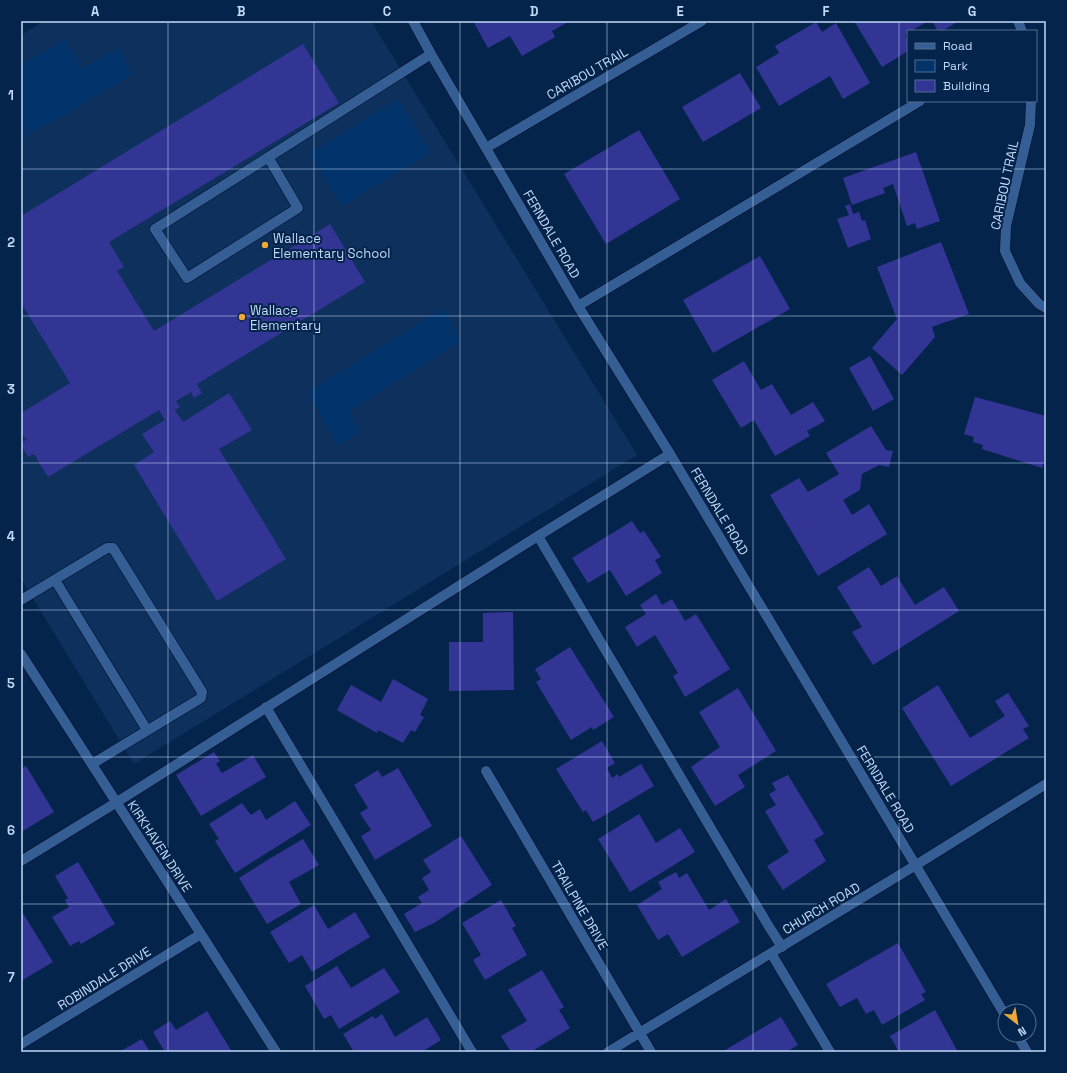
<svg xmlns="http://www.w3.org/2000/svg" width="1067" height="1073" viewBox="0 0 1067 1073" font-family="'Space Grotesk',sans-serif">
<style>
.built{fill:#0d305c}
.green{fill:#02346b}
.building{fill:#333595}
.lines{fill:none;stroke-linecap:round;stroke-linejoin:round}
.minor-casing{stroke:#000d27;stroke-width:11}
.minor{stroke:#345e94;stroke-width:10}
.grid{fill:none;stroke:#c2d9f8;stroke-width:1;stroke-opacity:0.55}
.poi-dot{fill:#eca93a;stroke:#05244b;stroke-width:1.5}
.labels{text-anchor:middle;stroke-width:4;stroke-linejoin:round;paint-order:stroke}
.street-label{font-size:13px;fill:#c2d9f8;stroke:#05244b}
.poi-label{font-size:13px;fill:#c2d9f8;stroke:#05244b;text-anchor:start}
.neatline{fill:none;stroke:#c2d9f8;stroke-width:1.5}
.grid-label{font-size:13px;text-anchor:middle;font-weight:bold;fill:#c2d9f8}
</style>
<rect width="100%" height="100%" fill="#05244b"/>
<!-- built -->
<path class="built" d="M44,21H371L637,455L134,764L21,579V35Z"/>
<!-- green -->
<path class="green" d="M65,40L82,68L118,48L133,74L67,114L21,138V64Z
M398,99L431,152L342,206L309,154Z
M444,308L461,341L349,411L360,432L338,446L307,392Z"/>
<!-- building -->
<path class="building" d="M473,21H570L552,31L555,37L522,56L510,36L488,48Z
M854,21H928L911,31H908V33L905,35L908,41V51L882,67Z
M932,21H959L942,31H938Z
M816,22L822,32L836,23L870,83L843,99L830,76L779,106L756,67L779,53L775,46Z
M303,44L339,103L109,242L124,267L117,271L154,331L330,224L365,282L197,384L202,393L194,398L191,392L176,401L180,407L175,410L183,422L229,393L252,430L219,449L286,559L217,601L134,465L154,452L142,434L165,420L159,410L48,477L34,454L28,457L21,445V443L26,440L21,432V413L70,383L21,303V216Z
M740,73L761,108L703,142L682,107Z
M639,130L680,199L606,244L564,174Z
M916,152L940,221L917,229L915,223L907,226L893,184L883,188L885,193L852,205L843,178Z
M850,204L853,214L859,212L862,221L865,220L871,239L848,248L837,219L849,215L845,206Z
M941,242L969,314L932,327L935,337L902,375L872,348L897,319L877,267Z
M760,256L790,309L713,353L683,300Z
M870,356L894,399L873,411L849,368Z
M744,361L761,390L772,384L791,415L813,402L825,421L807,431L810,436L775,456L754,420L741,428L712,380Z
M975,397L1046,416V454L1042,468L982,449L983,445L973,442L974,437L964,434Z
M871,426L886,450L893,451L889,467L879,465L862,474L860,490L843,500L852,515L869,504L887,534L818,576L770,495L799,478L808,492L839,474L826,453Z
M632,521L640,533L644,531L661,557L655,560L662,573L626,596L610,570L588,583L572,558Z
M869,567L881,586L897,576L915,605L944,587L959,611L873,665L852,632L862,627L837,587Z
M656,594L662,605L672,599L685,621L696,614L730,669L685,697L673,676L678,673L655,635L637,647L625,627L646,614L640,605Z
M513,612L514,690L449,691V642H483V613Z
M570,647L614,717L593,730L592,727L571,740L536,682L541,679L535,669Z
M393,679L428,699L420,715L424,717L415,732L411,730L403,743L378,730L377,733L337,710L351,685L381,702Z
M938,685L970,738L1005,716L995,701L1008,693L1029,726L1023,729L1029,738L951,786L902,708Z
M738,688L776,751L738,775L745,787L715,806L691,767L720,747L699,712Z
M602,741L615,763L607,768L612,778L618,774L619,777L641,764L654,786L593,822L586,810L583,812L556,769Z
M214,752L220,761L216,764L222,773L253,755L266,777L201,816L176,775Z
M26,766L54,812L21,832V769Z
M398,768L432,826L375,860L361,836L371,830L360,813L368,808L354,785L378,770L382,777Z
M788,775L824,834L814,840L826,861L783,890L767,866L789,852L765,811L776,805L769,794L776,790L772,783Z
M295,801L311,825L235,873L215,841L219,839L209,824L242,803L251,815L260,809L266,820Z
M639,814L656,843L680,828L695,852L630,892L598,839Z
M461,836L492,885L434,923L415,932L404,914L422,903L418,897L429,890L422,878L431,872L423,860Z
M303,839L319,865L289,882L301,904L267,924L239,878L269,859Z
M78,862L115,924L81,944L79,941L70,946L52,917L69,907L65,900L68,898L55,876Z
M676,872L679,878L687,873L709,910L726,899L740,922L682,957L668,934L658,940L637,905L662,889L658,882Z
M501,900L516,926L512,928L527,955L485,980L473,960L481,955L462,923Z
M314,905L328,929L355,912L370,937L312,972L302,955L289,963L270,932Z
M21,910L53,962L21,981Z
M898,943L926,992L921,994L925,1000L882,1025L874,1010L866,1014L857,998L840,1007L826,984Z
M337,966L351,988L384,968L400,992L339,1029L331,1015L324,1019L305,986Z
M542,970L564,1007L559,1010L570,1028L531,1052H511L501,1036L527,1021L508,990Z
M935,1010L958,1052H899L890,1036Z
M207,1011L232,1052H165L153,1032L170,1021L176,1030Z
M382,1014L395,1037L427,1017L441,1040L422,1052H354L343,1034L373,1016L375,1019Z
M781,1017L798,1045L786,1052H722Z
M142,1039L150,1052H120L126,1048Z"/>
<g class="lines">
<defs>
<path id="minor" d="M413,21L431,54L578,306L670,454L1005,1015
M1018,21L1022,31
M1031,101L1030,125L1006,226L1005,251L1020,283L1039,304L1046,308
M486,148L702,21
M268,157L298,208L187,278L155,229L431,54
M578,306L920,101
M538,536L768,925L782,947
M55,580L147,730
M21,600L107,548H113L202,692L201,698L92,764
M21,654L201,934L276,1052
M266,707L472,1052
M486,771L651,1052
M21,861L117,802L538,536L670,454
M771,953L830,1052
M1017,1035L1027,1052
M21,1044L201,934
M608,1052L916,865L1046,784"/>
</defs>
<!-- minor casing -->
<use href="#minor" class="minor-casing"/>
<!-- minor -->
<use href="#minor" class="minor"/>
</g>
<!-- grid -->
<path class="grid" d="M168,21V1052M314,21V1052M460,21V1052M607,21V1052M753,21V1052M899,21V1052M21,169H1046M21,316H1046M21,463H1046M21,610H1046M21,757H1046M21,904H1046"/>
<!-- markers -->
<g class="poi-dot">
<circle cx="265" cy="245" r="4"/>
<circle cx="242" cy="317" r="4"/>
</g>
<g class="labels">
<!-- street labels -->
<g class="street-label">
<text transform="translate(587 73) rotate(-30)" y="5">CARIBOU TRAIL</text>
<text transform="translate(1004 185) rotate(-78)" y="5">CARIBOU TRAIL</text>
<text transform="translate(552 234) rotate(60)" y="5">FERNDALE ROAD</text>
<text transform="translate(720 511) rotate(59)" y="5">FERNDALE ROAD</text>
<text transform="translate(886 789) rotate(59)" y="5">FERNDALE ROAD</text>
<text transform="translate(160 846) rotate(57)" y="5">KIRKHAVEN DRIVE</text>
<text transform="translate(580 905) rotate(60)" y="5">TRAILPINE DRIVE</text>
<text transform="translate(821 908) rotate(-31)" y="5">CHURCH ROAD</text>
<text transform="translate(104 978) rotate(-32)" y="5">ROBINDALE DRIVE</text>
</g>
<!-- poi labels -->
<g class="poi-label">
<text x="273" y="243">Wallace<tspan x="273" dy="15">Elementary School</tspan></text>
<text x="250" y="315">Wallace<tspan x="250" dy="15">Elementary</tspan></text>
</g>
</g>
<!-- border -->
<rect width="1067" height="1073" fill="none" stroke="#05244b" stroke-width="44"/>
<!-- legend -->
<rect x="907" y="30" width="130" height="72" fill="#05244b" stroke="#516c90"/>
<rect x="915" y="43" width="20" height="6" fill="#345e94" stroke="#516c90"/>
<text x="943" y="50" font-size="12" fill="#c2d9f8">Road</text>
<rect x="915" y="60" width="20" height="12" fill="#02346b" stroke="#516c90"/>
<text x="943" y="70" font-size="12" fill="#c2d9f8">Park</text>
<rect x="915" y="80" width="20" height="12" fill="#333595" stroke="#516c90"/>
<text x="943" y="90" font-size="12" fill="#c2d9f8">Building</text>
<!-- north arrow -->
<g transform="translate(1017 1023) rotate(149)"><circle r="19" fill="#05244b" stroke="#516c90"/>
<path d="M0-3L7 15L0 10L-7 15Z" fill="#eca93a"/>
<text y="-6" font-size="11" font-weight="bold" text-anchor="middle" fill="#c2d9f8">N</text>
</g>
<rect x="22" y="22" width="1023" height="1029" class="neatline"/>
<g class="grid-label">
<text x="95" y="16">A</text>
<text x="241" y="16">B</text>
<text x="387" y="16">C</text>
<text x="534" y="16">D</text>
<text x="680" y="16">E</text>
<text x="826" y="16">F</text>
<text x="972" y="16">G</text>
<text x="11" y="100">1</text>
<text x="11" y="247">2</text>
<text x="11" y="394">3</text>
<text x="11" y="541">4</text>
<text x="11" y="688">5</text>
<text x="11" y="835">6</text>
<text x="11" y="982">7</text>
</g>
</svg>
